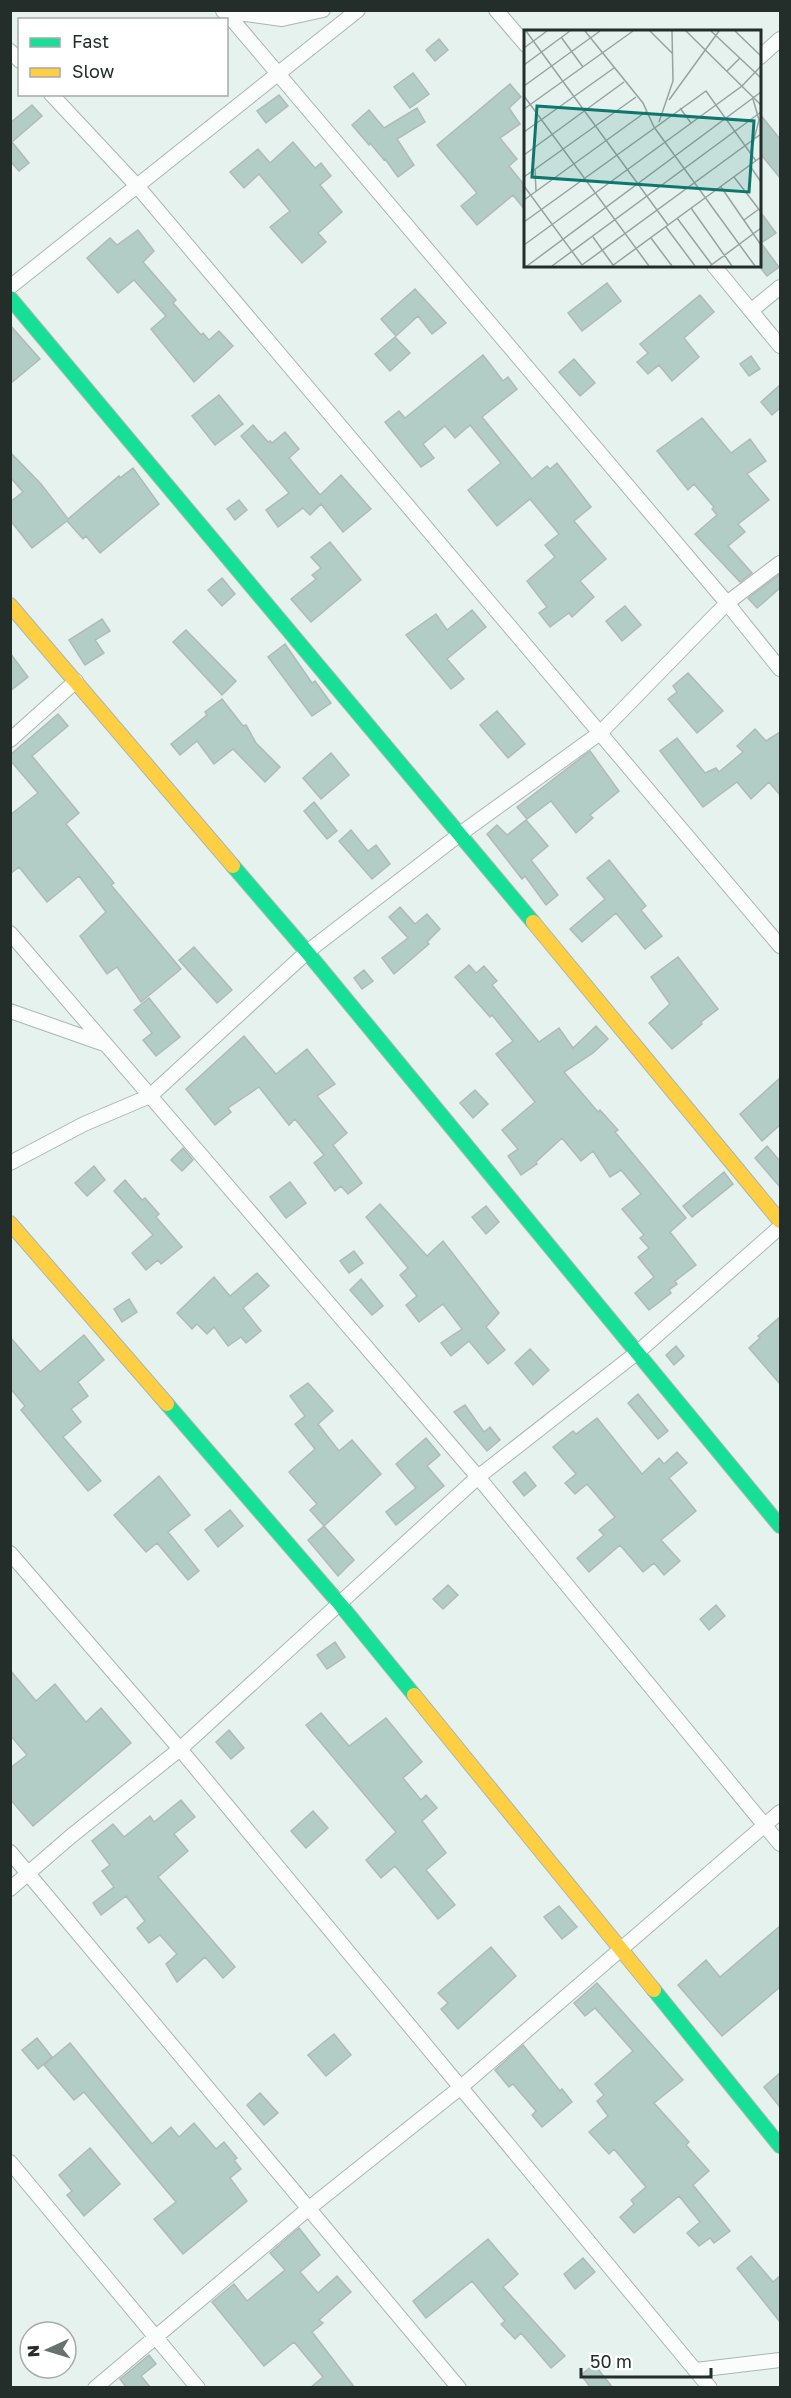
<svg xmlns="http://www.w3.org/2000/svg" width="791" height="2398" viewBox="0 0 791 2398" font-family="'Golos Text',sans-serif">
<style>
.building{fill:#b1cdc5;stroke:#b0bbb8;stroke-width:1.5}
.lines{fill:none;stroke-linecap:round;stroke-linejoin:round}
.street-casing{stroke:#abb6b2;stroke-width:16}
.fast-casing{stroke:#abb6b2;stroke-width:16}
.slow-casing{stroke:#abb6b2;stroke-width:16}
.street{stroke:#fbfdfc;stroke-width:14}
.fast{stroke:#16e098;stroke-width:14}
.slow{stroke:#ffcf43;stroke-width:14}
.inset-road{fill:none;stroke:#97a3a0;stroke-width:1.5}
.view{fill:#0f766e;fill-opacity:0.15;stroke:#0f766e;stroke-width:3}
.inset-edge{fill:none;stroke:#232d2a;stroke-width:3}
</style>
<rect width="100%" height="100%" fill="#e5f2ee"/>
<!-- building -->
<path class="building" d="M439,39L448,50L435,61L426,50Z
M413,73L429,94L410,108L394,87Z
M510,84L521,97L509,108L520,124L500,138L517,159L509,166L525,186V210L513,195L477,225L461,206L477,193L437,145Z
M279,95L288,106L266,123L257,111Z
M32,105L42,116L12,142L29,163L19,171L10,161V123Z
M417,108L425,122L397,139L414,165L398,177L385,159L384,160L370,143L369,145L352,125L369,110L384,128Z
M759,113L780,139V178L759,152Z
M293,142L315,168L321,163L331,176L320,185L342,212L318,233L326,242L302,263L270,227L290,211L259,174L244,188L230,172L258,149L270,163Z
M759,210L776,233L761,243L779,267L767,276L759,266Z
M138,230L154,251L143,262L176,300L173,303L201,335L203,333L209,340L219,331L233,346L194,382L151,329L166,316L134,280L118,293L87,258L110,238L117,245Z
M607,283L621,301L582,331L568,313Z
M415,289L446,323L432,334L418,316L396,336L381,319Z
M700,295L714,312L684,338L699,357L672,381L659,365L648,374L637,362L648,353L640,344Z
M10,325L40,359L10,384Z
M395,337L410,353L390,371L375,354Z
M483,355L503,381L508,377L517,389L482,417L532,479L547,466L550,469L557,463L591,507L574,521L606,559L580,581L594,597L572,617L569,613L550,627L539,613L547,607L527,581L555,557L545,545L559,534L530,499L497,526L468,490L501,463L470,425L455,438L445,426L423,444L434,458L421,467L385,422L399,411L405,418Z
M751,356L760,369L749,376L740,364Z
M574,359L595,383L580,396L559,372Z
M780,385V408L772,415L761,402Z
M219,395L243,424L215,445L192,416Z
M702,418L731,453L750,439L766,461L747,474L769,500L738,524L745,532L728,546L752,573L740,582L695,534L717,515L712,509L714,507L694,484L688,490L657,451Z
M253,425L268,442L270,441L272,443L285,432L299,449L289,458L320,495L341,475L371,509L343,532L321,504L310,515L303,508L278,527L266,510L289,493L241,436Z
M10,452L41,484L68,519L119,476L120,478L133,468L159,504L100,553L86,536L83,539L67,521L32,548L10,520V502L23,492L10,477Z
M239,500L247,510L235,520L227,509Z
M330,542L361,580L311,622L291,599L316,579L312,575L321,568L311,557Z
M780,574V588L757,608L748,598Z
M222,578L235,594L222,606L208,590Z
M625,606L641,625L622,641L606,621Z
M472,610L486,627L447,659L464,679L451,689L406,635L436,614L447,630Z
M102,619L110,631L95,640L104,653L85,665L69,640Z
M186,630L236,681L222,695L173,642Z
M285,644L312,683L315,681L331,703L312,716L268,657Z
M10,653L28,677L10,691Z
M688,673L723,711L697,733L668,699L677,692L673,686Z
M222,699L243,726L246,725L256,743L280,767L265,782L233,749L214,764L197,741L180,755L171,744L207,715L205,712Z
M497,711L525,744L508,758L480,725Z
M58,714L68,726L32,756L79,813L66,824L114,883L111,885L181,969L141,1002L117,967L107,974L80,936L106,912L79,876L47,902L19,867L10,874V815L38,793L10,760V755Z
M755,729L766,741L780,732V795L769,782L751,799L737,782L703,807L660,751L677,738L705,773L716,768L719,772L743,752L737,746Z
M590,751L619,791L590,815L593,818L576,833L551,801L527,819L517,807Z
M331,753L349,775L321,799L303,778Z
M314,802L337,831L327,839L304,811Z
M526,820L548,846L531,860L558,895L546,905L525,876L522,879L487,834L497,825L507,835Z
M351,830L368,851L376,845L390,864L372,879L339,841Z
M609,860L646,906L641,910L662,936L645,949L616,913L582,942L570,929L605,899L587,878Z
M400,907L415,924L427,914L440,929L427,942L429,944L394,974L382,958L408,938L389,917Z
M194,947L232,990L217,1003L179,960Z
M678,957L718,1009L701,1022L702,1024L672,1049L649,1023L670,1004L651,977Z
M469,965L476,973L484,966L497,981L492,985L539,1042L559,1028L573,1048L596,1026L608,1039L593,1053L564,1072L598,1112L600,1110L618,1130L615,1132L686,1218L670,1232L696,1265L675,1281L677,1284L669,1290L671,1293L649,1310L635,1293L654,1277L638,1257L649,1248L640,1238L644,1235L622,1209L641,1194L621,1170L610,1177L593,1151L581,1161L562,1138L536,1162L537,1164L521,1175L508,1156L518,1149L502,1130L535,1102L496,1054L513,1041L492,1015L490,1017L455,977Z
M364,970L373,981L362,989L354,978Z
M149,998L180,1037L156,1056L143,1040L152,1033L134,1010Z
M244,1036L276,1074L307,1049L335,1084L317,1096L347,1133L333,1145L362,1183L348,1194L341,1186L335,1191L314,1163L324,1155L295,1119L289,1125L259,1087L228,1108L231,1112L215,1125L186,1089Z
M780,1078V1125L762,1141L740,1114Z
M475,1090L488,1104L473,1118L460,1103Z
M767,1146L780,1161V1187L755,1158Z
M183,1148L193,1160L182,1171L171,1160Z
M94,1166L105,1180L87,1196L75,1183Z
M724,1172L733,1184L692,1217L683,1206Z
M125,1180L142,1200L145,1198L159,1214L156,1217L182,1247L161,1264L158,1260L146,1270L132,1253L153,1235L114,1191Z
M290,1182L306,1203L286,1218L270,1197Z
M380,1204L427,1256L443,1241L499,1313L486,1327L505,1350L488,1364L469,1341L451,1356L441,1343L462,1329L443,1304L419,1322L406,1305L417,1296L400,1275L408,1268L366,1217Z
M486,1206L499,1222L486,1234L472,1217Z
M354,1251L363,1263L349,1273L340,1261Z
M257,1273L269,1286L243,1308L261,1331L246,1343L241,1337L228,1346L214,1327L207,1334L197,1324L192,1329L177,1313L214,1277L230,1296Z
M361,1279L383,1306L372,1315L350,1290Z
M129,1299L137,1312L122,1322L114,1309Z
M780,1317V1384L749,1348L760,1338L758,1336Z
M84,1335L104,1360L78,1382L88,1396L71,1409L81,1422L63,1437L101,1481L88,1491L21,1410L25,1406L10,1388V1337L40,1372Z
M676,1346L684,1356L674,1365L666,1355Z
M530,1349L549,1370L533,1385L515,1363Z
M308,1383L333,1411L318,1424L339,1451L352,1440L381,1474L324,1526L310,1510L317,1504L289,1472L315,1449L295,1424L305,1416L290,1396Z
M638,1394L668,1431L658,1439L628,1403Z
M465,1405L484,1432L490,1427L500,1440L487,1451L454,1412Z
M597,1418L642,1474L659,1458L664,1464L677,1452L687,1463L669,1478L696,1511L661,1540L680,1561L664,1575L654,1563L643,1572L620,1545L589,1572L577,1558L604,1535L599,1530L615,1517L587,1484L575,1494L565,1483L576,1474L553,1447L573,1431L576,1434Z
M426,1438L440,1455L427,1466L444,1486L396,1525L386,1512L416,1488L396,1464Z
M525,1472L536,1486L524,1496L513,1482Z
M159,1476L190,1515L168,1532L199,1571L188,1580L157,1543L146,1552L114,1515Z
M230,1510L243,1526L218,1547L205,1530Z
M324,1526L354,1560L338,1576L308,1540Z
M448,1585L458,1595L443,1609L433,1599Z
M716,1605L725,1616L709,1630L700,1619Z
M335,1642L345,1657L327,1669L317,1655Z
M10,1670L36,1701L55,1684L86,1722L101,1708L131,1743L33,1826L10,1799V1768L27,1755L10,1735Z
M321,1713L349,1746L386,1718L422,1762L403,1778L421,1800L426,1795L437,1808L422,1821L446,1853L426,1870L455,1905L438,1919L395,1866L381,1878L366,1860L396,1832L306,1725Z
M229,1730L244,1748L231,1759L216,1742Z
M181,1800L195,1817L174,1834L188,1851L158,1877L235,1967L223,1978L205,1957L177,1982L166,1964L177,1954L160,1935L149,1943L137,1928L145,1921L126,1896L101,1915L93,1903L114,1887L102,1871L110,1865L92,1841L113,1824L124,1837L150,1816L154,1822Z
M313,1811L328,1828L306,1848L291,1831Z
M559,1906L577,1927L562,1939L544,1917Z
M780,1926V1987L722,2036L678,1985L706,1960L720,1977Z
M491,1947L516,1976L458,2029L441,2009L448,2003L438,1993Z
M597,1983L683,2080L654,2103L689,2142L686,2145L709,2171L693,2185L730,2231L714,2243L710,2238L699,2246L687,2233L700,2222L679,2196L634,2233L620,2217L634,2204L631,2200L646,2187L614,2149L609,2154L589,2132L608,2116L597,2101L604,2095L595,2084L633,2051L595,2008L585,2016L574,2003Z
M334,2034L351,2055L326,2076L308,2055Z
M37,2038L52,2057L38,2069L22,2050Z
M70,2043L152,2144L171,2127L179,2137L194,2123L216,2149L224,2142L237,2158L234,2160L241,2169L230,2178L247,2201L183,2254L154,2219L176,2202L84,2092L74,2100L44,2065Z
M523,2045L560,2091L562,2089L572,2102L542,2127L532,2115L536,2111L513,2084L509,2087L495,2070Z
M780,2073V2107L764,2087Z
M260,2093L278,2113L264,2125L247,2105Z
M90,2148L120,2184L84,2216L67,2195L72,2191L59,2175Z
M299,2228L320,2255L300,2272L318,2293L337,2276L351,2292L319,2320L323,2323L312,2332L355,2388H310L323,2377L294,2342L264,2366L212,2302L234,2284L247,2301L285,2270L270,2253Z
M488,2239L518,2274L503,2287L565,2356L551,2368L521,2333L515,2339L501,2324L505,2321L472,2281L426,2318L413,2301Z
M751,2256L773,2282L780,2276V2322L737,2268Z
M583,2258L595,2272L575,2289L564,2274Z
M149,2355L156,2364L141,2376L151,2388H127L120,2379Z
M594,2364L613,2388H591L581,2375Z"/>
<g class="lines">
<defs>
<path id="street" d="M224,10L727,603L780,669
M496,10L526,45
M223,11L282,19L323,10
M10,51L20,61
M760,57L780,39
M51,94L138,187L780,946
M714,266L780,346
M10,287L358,10
M752,310L780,287
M10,740L76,681
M10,933L478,1477L780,1844
M10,1011L104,1044
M10,1163L84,1124L150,1096L307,952L460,834L600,733L727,603L780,563
M10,1553L180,1749L710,2388
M10,1852L459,2388
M10,1889L70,1837L180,1749L478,1477L639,1351L780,1227
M10,2162L198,2388
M696,2370L780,2360
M95,2388L308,2209L461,2087L780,1812"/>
<path id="fast" d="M10,298L533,922
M233,866L307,952L780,1526
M167,1404L339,1603L414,1695
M654,1990L780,2146"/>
<path id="slow" d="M10,605L233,866
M533,922L780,1221
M10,1223L167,1404
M414,1695L654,1990"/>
</defs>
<!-- street casing -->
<use href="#street" class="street-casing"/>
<!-- fast casing -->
<use href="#fast" class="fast-casing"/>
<!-- slow casing -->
<use href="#slow" class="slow-casing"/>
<!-- street -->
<use href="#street" class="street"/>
<!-- fast -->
<use href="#fast" class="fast"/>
<!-- slow -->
<use href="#slow" class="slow"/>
</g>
<!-- overview -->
<g transform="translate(524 30)">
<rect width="237" height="237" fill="#e5f2ee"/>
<path class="inset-road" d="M2,1L144,195M61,1L119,73L130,97L231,236M126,1L148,23M162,1L237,75M187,1L237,48M211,1L237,26M37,7L59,37M0,18L23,1M0,35L46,1M203,41L216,28M0,56L76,1M0,66L125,236M145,70L195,1M156,78L167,93M0,79L109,1M135,92L149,51L148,1M0,102L90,38M227,121L235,90L229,69M0,125L100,52M226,136L237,152M11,139L12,161M0,147L112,67M210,147L237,182M0,156L58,235M197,157L237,215M0,170L123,81M167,178L208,236M153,188L188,235M220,190L235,179M0,192L182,61L232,131M142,197L171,236M69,207L89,235M127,208L148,236M0,215L218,56L237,36M58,235L237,104M3,236L237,62M28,236L237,82M88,236L237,127M186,236L237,198"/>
<path class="view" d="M13,76L230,91L225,162L8,147Z"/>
<rect width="237" height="237" class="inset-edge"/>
</g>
<!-- border -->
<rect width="791" height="2398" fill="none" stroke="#232d2a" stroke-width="24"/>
<!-- legend -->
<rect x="18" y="18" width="210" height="78" fill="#ffffff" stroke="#a7abaa" stroke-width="1.5"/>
<rect x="30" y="38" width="30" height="9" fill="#16e098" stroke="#a7abaa" stroke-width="1.5"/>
<text x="72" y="48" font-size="18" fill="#232d2a">Fast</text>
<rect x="30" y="68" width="30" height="9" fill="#ffcf43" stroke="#a7abaa" stroke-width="1.5"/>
<text x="72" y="78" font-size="18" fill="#232d2a">Slow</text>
<!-- north arrow -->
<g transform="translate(48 2350) rotate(266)"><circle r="28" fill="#ffffff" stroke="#a7abaa" stroke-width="1.5"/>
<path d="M0-4.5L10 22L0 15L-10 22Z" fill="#67726f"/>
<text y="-9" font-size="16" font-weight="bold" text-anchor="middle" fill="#232d2a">N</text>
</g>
<!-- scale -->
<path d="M581 2368v9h130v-9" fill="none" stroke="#232d2a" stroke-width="3"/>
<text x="590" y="2368" font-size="18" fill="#232d2a" stroke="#ffffff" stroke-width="4.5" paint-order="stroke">50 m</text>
</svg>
